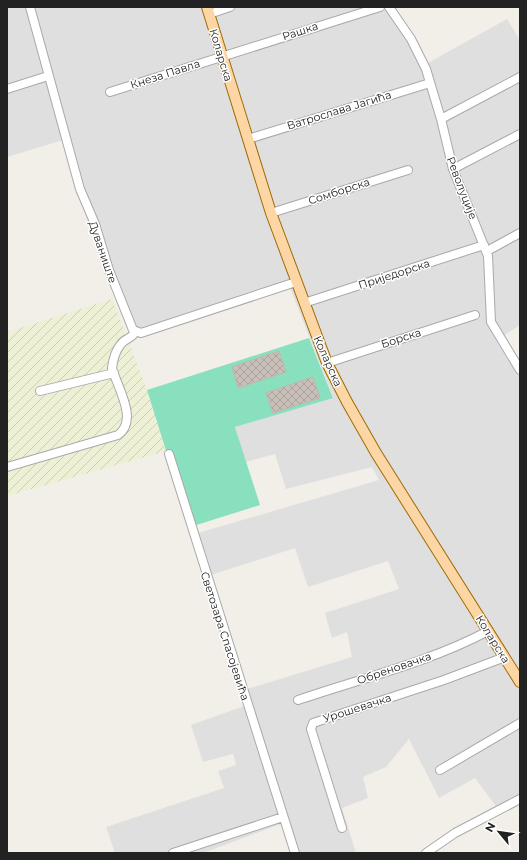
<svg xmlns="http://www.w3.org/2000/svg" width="527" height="860" viewBox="0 0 527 860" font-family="Montserrat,sans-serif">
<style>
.residential{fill:#e0dfdf}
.farmland{fill:url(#farmland-furrows)}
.pitch{fill:#88e0be}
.building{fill:url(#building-cross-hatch);stroke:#c4b6ab}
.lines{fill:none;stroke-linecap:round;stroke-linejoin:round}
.minor-casing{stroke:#a9a9a9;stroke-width:10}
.major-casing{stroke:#a06b00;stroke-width:12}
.minor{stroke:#fff;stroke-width:8}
.major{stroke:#fcd6a4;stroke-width:10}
.labels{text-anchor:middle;stroke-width:3;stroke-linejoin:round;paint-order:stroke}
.street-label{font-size:11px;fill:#222;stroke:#fff}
</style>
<defs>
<pattern id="farmland-furrows" width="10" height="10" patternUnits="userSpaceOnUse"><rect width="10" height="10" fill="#eef0d5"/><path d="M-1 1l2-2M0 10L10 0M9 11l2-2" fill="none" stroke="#ccceb7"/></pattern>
<pattern id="building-cross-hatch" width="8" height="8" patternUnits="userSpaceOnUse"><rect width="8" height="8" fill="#c7bfb8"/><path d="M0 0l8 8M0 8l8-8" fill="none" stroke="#aba49e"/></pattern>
</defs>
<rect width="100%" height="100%" fill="#f2efe9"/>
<!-- residential -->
<path class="residential" d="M7,7H398L396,9L428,63L507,19L520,40V325L503,336L520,363V797L498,809L475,778L439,798L409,739L386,767L363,777L368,798L342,808L356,853H290L281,824L203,853H115L106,827L224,788L218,771L236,765L233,754L203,762L191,725L250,704L244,690L352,657L347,632L332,638L325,613L399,589L388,561L308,587L295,548L211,575L195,534L379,480L372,467L286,489L275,454L246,462L235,427L333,397L290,288L134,337L119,306L76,188L63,140L7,157Z"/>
<!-- farmland -->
<path class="farmland" d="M112,299L147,390L166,451L7,496V332Z"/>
<!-- pitch -->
<path class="pitch" d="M309,338L333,398L235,427L260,505L190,527L147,390Z"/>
<!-- building -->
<path class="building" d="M279,351L286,372L238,388L232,367Z
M313,377L320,398L273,413L266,393Z"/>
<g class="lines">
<defs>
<path id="minor" d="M30,7L80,189L95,224L109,270L133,330L141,333L296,282
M389,7L411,39L426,69L441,119L453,169L488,256L491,322L520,370
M209,14L230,7
M7,89L48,76
M110,92L380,7
M441,119L520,77
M248,139L430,83
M453,169L520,134
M271,213L408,170
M487,251L520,233
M304,303L484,245
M327,363L475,315
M40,391L114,373
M169,454L295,853
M7,467L118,435C139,420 117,387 112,368C113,360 116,350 121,344C125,338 132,339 135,332
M298,700C360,679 430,662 488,631
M440,770L520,723
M342,828L311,729L313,723L444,680L505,657
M173,853L283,817
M426,853L455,833L520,799"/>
<path id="major" d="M207,7L271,213L327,363L347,402L376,453L520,682"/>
</defs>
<!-- minor casing -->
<use href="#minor" class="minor-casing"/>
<!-- major casing -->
<use href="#major" class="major-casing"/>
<!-- minor -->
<use href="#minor" class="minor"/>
<!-- major -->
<use href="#major" class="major"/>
</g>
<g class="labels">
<!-- street labels -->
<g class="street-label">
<text transform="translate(300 31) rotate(-18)" y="4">Рашка</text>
<text transform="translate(221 55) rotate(73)" y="4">Коларска</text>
<text transform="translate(165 74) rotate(-18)" y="4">Кнеза Павла</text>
<text transform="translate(339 110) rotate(-17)" y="4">Ватрослава Јагића</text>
<text transform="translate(462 188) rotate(69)" y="4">Револуције</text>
<text transform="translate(339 191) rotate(-18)" y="4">Сомборска</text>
<text transform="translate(103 252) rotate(71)" y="4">Дуваниште</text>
<text transform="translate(394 274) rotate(-18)" y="4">Приједорска</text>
<text transform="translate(401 338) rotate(-18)" y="4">Борска</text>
<text transform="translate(328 361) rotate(66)" y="4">Коларска</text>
<text transform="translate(225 636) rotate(72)" y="4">Светозара Спасојевића</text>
<text transform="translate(493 639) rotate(58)" y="4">Коларска</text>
<text transform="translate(394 668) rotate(-19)" y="4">Обреновачка</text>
<text transform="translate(357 708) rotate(-18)" y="4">Урошевачка</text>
</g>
</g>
<!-- border -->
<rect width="527" height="860" fill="none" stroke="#222222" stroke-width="16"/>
<!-- north arrow -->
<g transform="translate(499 832) rotate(299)" stroke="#ffffff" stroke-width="3" paint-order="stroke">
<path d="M0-3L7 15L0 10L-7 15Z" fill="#222222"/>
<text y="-6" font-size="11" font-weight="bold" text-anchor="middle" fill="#222222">N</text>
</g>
</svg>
